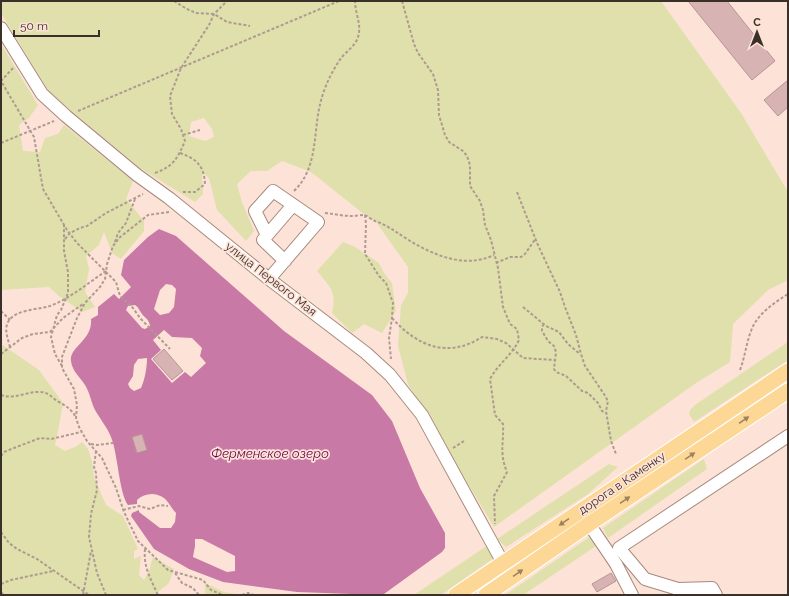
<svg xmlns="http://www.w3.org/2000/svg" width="789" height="596" viewBox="0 0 789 596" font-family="Raleway,sans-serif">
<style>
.green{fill:#dfe0ab;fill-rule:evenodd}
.water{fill:#c979a5;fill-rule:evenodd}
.building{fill:#d7b3b4;stroke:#b79495}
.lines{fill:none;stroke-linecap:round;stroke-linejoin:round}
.minor-casing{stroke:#a78a7c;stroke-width:14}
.major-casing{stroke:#fff;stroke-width:17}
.path{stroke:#af9a91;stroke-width:2;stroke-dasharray:3 2;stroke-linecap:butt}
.minor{stroke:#fff;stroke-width:12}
.major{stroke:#fdd795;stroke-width:15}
.oneway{fill:#9c835f}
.labels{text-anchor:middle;stroke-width:3.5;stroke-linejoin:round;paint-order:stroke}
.street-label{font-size:12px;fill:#3b2f29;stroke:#fde3d7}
.water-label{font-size:13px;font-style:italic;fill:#680248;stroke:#fde3d7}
</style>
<rect width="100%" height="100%" fill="#fde3d7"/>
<!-- green -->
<path class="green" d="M1,1H661L741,113L788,192V280L768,290L733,324L730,362L696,383L494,527L408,384L398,346L401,305L408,293V267L376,222L365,215L311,172L282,161L267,171H251L237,184L242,202L254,231L246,241L217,210L209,178L204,173L202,176L203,194L195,202L140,168L49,92L1,13ZM204,118L212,129L214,137L205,141L189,136L191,122Z
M1,44L38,105L29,118L19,125L23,151L40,152L45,138L58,134L64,125L133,181L126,199L144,221V231L121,259L112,253L104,232L99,245L86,256L89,269L85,292L95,307L82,312L59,296L49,287L1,290Z
M343,242L355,247L379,263L384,273L392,283L396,311L382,333L364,324L352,333L332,313C337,291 330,287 317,271Z
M788,342V360L694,422L689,414L690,410L695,405Z
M1,344L39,370L63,403L58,431L55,445L65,451L77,446L82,442L88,449L92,461L94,477L106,505L123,516L138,549L134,551V559L141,556L139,575L144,580L149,571L153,557L174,569L169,583L157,593V595H1Z
M704,459L707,469L608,538L603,528Z
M609,464L618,467L588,494L506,547L497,539Z
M591,536L599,544L523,595H505Z
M488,545L494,558L441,595H414Z
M205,583L224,592L242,595H205Z"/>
<!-- water -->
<path class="water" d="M159,229L176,236L284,331L372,395L392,421L420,488L445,533V548L442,552L384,594L379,595L297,592L223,582L189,569L154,549L131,516L132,513L139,510V512L160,528H171L175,522L176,513C172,509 168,501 164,498C155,492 145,493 137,500V504L128,505C119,493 118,454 111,437C107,427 100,419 95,410C91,402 90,393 85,385C80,377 72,371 71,361C69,347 93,340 91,319L98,315V307L114,294L119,299L131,287L121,275L124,260L148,237ZM166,284L172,285L176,289L174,307L169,313L160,315L154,309L160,290ZM135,305C139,308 139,310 142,314C146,319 149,319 150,326L145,329L142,328L126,310L128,306ZM164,330L172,337L192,338L202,348L200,356L206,363L191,377L185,372L172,383L151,359L161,350L153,340ZM147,358C147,367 145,379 141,388L134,391L130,388L128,384L133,376L134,365L138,359ZM195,539H202L235,556V571L227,572L193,557L195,546Z"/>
<!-- building -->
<path class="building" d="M688,1H727L775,61L752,80Z
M788,80V107L778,116L764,100Z
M164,349L183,371L172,380L153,359Z
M142,434L147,450L137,453L132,437Z
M611,573L616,581L597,592L592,584Z"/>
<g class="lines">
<defs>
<path id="minor" d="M1,28L42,94L66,116L137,175L169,198L269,279L366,353L390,375L422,415L503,563
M267,235L255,211L273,191L318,222L269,279
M285,261L263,240L293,205
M589,524L616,564L632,595
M716,595L712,588L678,589L645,579L619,548L788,436"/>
<path id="major" d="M456,595L788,371
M486,595L589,524L788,391"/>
</defs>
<!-- minor casing -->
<use href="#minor" class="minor-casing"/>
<!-- major casing -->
<use href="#major" class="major-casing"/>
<!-- path -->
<path class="path" d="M174,1L187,9L196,13L214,14L227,22L250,26
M402,1L414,44L418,53L433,74L438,90L439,115L445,135L449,142L463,151L467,156L470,165V186L480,201L483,210L485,225L491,240L498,268L503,307L510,324L517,329L519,340C512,355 498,364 490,379L495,415L503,424C504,443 499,453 507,472L494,496L495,524
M13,68L1,81L34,137L43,189L67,230L77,243L116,282L120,296L133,308L140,318L170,349
M78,111L339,1
M183,135L200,130
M1,143L54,121
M180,153C197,159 204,166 205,184L195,192H181
M155,173C174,166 177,159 185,141L181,129L172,114L170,96L181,68L209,25L214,14L227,1
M294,191C320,166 312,129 322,97C326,83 333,70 341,58C346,52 356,45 358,37C362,25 355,13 355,1
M517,192L537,243L560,292L565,307L576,335L581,354L585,366L604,394L608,401L606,411L611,441L616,454
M169,212L148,215L119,238L113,246L107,264L105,279L100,287L85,303L77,318L65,349L62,357V368L74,389L77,405L76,418L79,427L87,441L102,458L116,488L124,512L138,541L168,570L203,580L211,590L223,595
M325,213C334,214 343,216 352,216C356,216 361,215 364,215C368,216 372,220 375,221C387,225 396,232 407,239C433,255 464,269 494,255
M365,215L366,224L365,254L379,276L386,283L393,303L392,318L389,338L391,359
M65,239L70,233L80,228L87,226L106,213L143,194
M115,242L118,233L126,223L135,199
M496,263L510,257H521L525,254L536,238
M523,307L546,326L559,332L568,344L580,354
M1,311L10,320
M392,318C417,346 448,359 482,337L497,339L506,343L523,358L554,360
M544,324L542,327V331L548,341L554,346L556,352L554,369L556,372L566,376L582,391L588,393L598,403L602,411L606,413
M10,347C8,339 4,330 8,322C15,309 38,310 50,306C71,298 88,283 106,271
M1,354L22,338L33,334L50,332L63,318L83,304
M62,366L55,354L51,337L57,315L61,310L68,293V272L64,251V225
M740,370C745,357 746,344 751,331C757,314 774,303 788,294
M1,395C15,400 27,391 41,392C47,392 52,397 57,401C65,405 71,409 76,417
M91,444L97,445L113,443
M453,448L464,441
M96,451L94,467L96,473L97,490L91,514L89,537L97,573L106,595
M1,456L4,452L14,448L40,438L51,439L81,432
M123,510L139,506L150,509L160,505L168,506
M1,532L9,543L17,549L37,559L89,595
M145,549C143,566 151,580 158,595
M175,573L182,583L193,588L199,595
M1,584L11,580L53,571
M1,592L4,595
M83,595L91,551
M242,595L248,593L254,595"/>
<!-- minor -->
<use href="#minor" class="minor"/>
<!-- major -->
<use href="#major" class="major"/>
</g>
<!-- one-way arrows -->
<defs><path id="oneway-solid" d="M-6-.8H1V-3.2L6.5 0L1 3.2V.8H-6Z"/></defs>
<g class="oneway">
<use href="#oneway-solid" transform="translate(744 420) rotate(-34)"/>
<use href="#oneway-solid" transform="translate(690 456) rotate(-34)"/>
<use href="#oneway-solid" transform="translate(625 500) rotate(-34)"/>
<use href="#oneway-solid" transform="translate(564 522) rotate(146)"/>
<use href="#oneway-solid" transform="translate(518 573) rotate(-35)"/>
</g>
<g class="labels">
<!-- street labels -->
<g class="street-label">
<text transform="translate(271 279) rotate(38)" y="4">улица Первого Мая</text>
<text transform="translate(622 483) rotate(-34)" y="4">дорога в Каменку</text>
</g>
<!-- water labels -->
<g class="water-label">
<text x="270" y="458">Ферменское озеро</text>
</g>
</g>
<!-- border -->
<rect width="789" height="596" fill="none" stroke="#3b2f29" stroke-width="4"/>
<!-- north arrow -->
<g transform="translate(757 32)" stroke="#fde3d7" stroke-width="3" paint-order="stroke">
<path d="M0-3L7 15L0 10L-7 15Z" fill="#3b2f29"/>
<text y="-6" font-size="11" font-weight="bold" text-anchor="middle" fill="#3b2f29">С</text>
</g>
<!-- scale -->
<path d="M14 30v6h85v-6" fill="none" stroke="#3b2f29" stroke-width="2"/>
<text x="20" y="30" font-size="12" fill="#3b2f29" stroke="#fde3d7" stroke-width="3" paint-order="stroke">50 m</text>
</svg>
